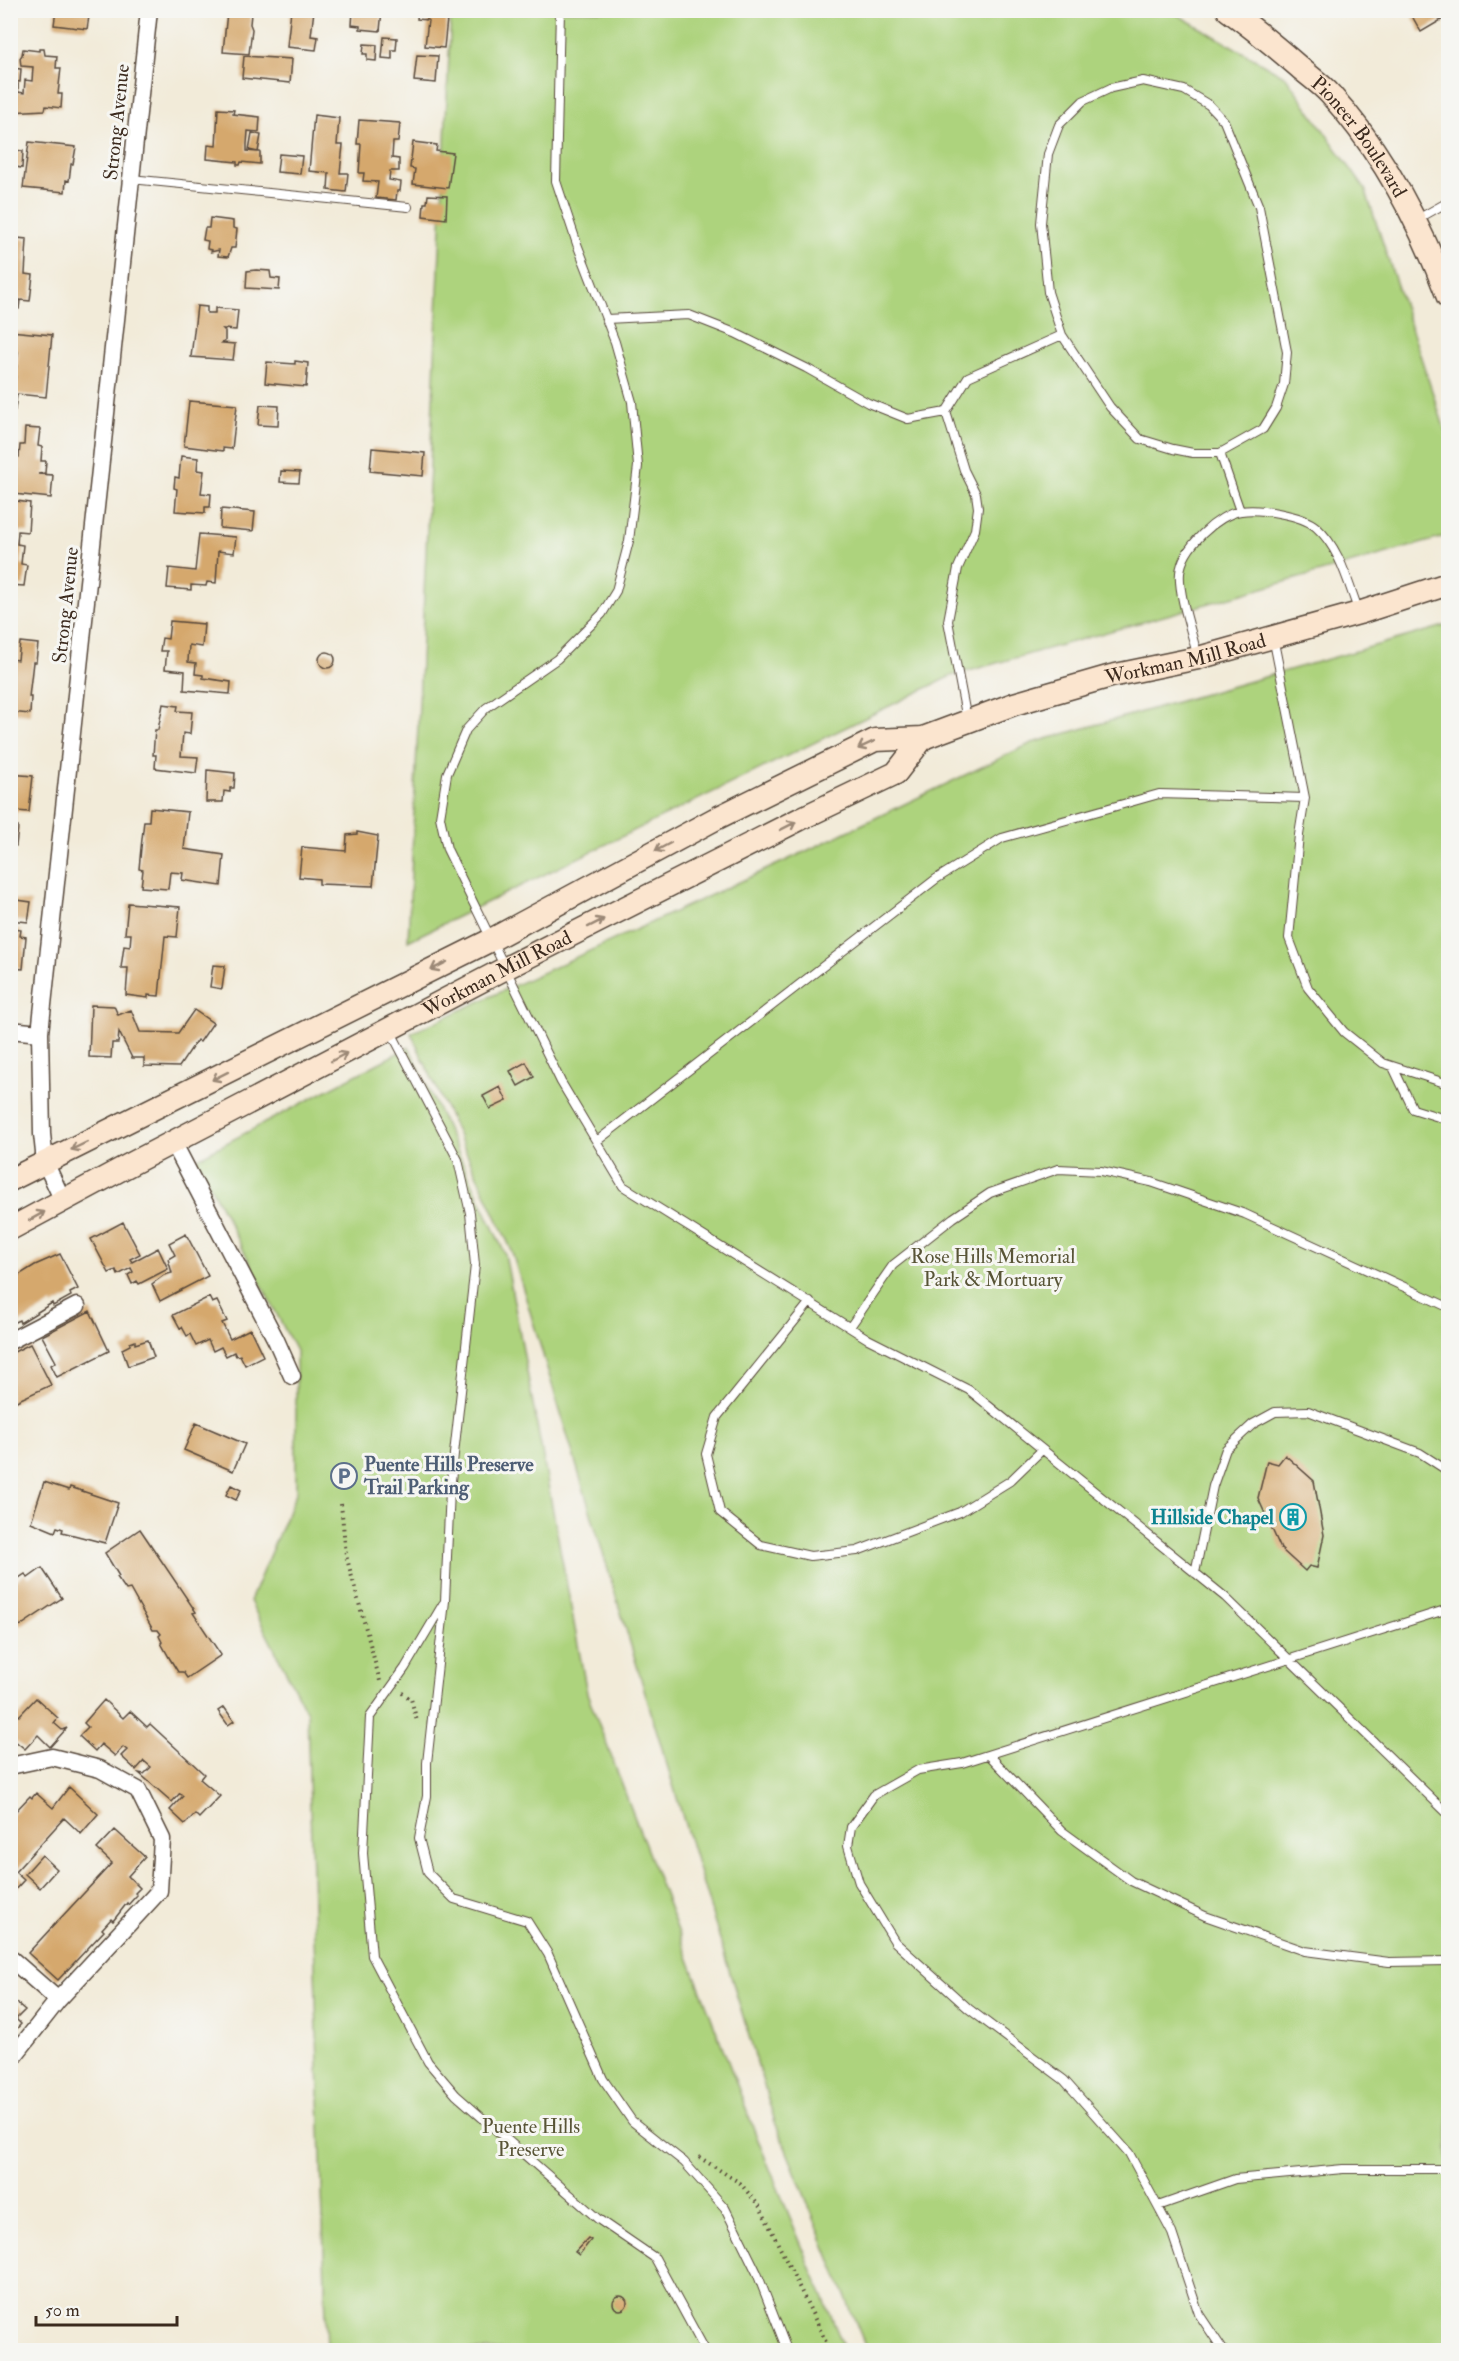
<svg xmlns="http://www.w3.org/2000/svg" width="1459" height="2361" viewBox="0 0 1459 2361" font-family="'IM FELL Double Pica',serif">
<style>
.green{fill:#add37d;stroke:#747e4e;stroke-width:1.5}
.building{fill:#d5a86d}
.lines{fill:none;stroke-linecap:round;stroke-linejoin:round}
.lane-casing{stroke:#56473a;stroke-width:10}
.street-casing{stroke:#56473a;stroke-width:19}
.secondary-casing{stroke:#56473a;stroke-width:25}
.path{stroke:#56473a;stroke-width:4;stroke-dasharray:1.5 4.5;stroke-linecap:butt}
.lane{stroke:#fff;stroke-width:8}
.street{stroke:#fff;stroke-width:16}
.secondary{stroke:#fbe5cf;stroke-width:22}
.oneway{stroke:#9b8876}
.labels{text-anchor:middle;stroke-width:6;stroke-linejoin:round;paint-order:stroke}
.street-label{font-size:20px;fill:#3b2a1e;stroke:#f6f6f2}
.park-label{font-size:20px;fill:#585436;stroke:#f6f6f2}
.service-label{font-size:20px;font-weight:bold;fill:#4e5e75;stroke:#f6f6f2;text-anchor:start}
.culture-label{font-size:20px;font-weight:bold;fill:#0d838f;stroke:#f6f6f2;text-anchor:end}
</style>
<rect width="100%" height="100%" fill="#f6f6f2"/>
<filter id="ink" filterUnits="userSpaceOnUse"><feTurbulence type="fractalNoise" baseFrequency=".0167" numOctaves="2"/><feDisplacementMap in="SourceGraphic" scale="12" xChannelSelector="R" yChannelSelector="G"/><feConvolveMatrix kernelMatrix="1 2 1 2 8 2 1 2 1" color-interpolation-filters="sRGB"/></filter>
<filter id="wash" filterUnits="userSpaceOnUse"><feTurbulence type="fractalNoise" baseFrequency=".008" numOctaves="4" result="noise"/><feDisplacementMap in="SourceGraphic" scale="24" xChannelSelector="R" yChannelSelector="G"/><feGaussianBlur stdDeviation="1.35" result="paint"/><feColorMatrix in="noise" values="0 0 0 0 0 0 0 0 0 0 0 0 0 0 0 0 0 1.4 0 .05"/><feComposite in="paint" operator="in"/></filter>
<g filter="url(#wash)">
<rect width="100%" height="100%" fill="#f2ebd9"/>
<!-- green -->
<path class="green" d="M451,11H1171L1286,77L1365,189L1448,439V536L951,676L408,941Z
M1448,625V2350H867L775,2122L511,1249L411,1033L798,855L1032,743Z
M409,1047L505,1254L587,1693L760,2145L845,2350H327L307,1713L250,1601L296,1493V1351L196,1159Z"/>
<g id="blocks">
<!-- building -->
<path class="building" d="M56,10H90L87,29L54,25Z
M291,10H314L311,36L318,37L316,50L287,47Z
M353,10H382L380,31L360,29V26L352,25Z
M389,10H415L410,15L389,13Z
M418,10H433V18L447,19L444,48L425,46L428,20L417,19Z
M1422,10H1448V16L1421,32L1412,16Z
M227,12L251,14L250,24L252,29L249,54L223,52Z
M384,37L397,38L396,50H392V59L382,58Z
M364,44L377,45L376,61L367,60V54H363Z
M23,49L39,51V49H44L45,55L57,56L56,68H61L58,94H62L61,108L46,106L45,110L10,112V84H18V92L24,93L25,80L32,81L33,67L21,66L20,58L22,55Z
M417,55L438,56L436,83L414,81Z
M244,56L292,59L290,83L242,78Z
M10,68L21,69L20,82L10,81Z
M218,109L234,110L233,114L260,117L259,132L248,131L247,144V151L258,152L249,150L252,133L261,135L258,152H260V164L241,162L240,165H237V162L207,159L208,145L216,146Z
M314,115L339,118L337,145H343L340,173H348L346,192L328,190L329,173L309,171Z
M359,120L400,123L398,142H393L392,158L399,159V171H390L389,180L401,182L400,191H397L396,200L376,198L378,182L363,181L364,173H359L361,144H357Z
M29,142L76,147L73,164H71L69,181L66,180L65,192L23,188Z
M413,142L437,145L436,151L453,153L448,188L413,184L415,169L410,168Z
M10,150L23,151L22,168L10,166Z
M279,154L302,156L300,174L277,172Z
M428,195L447,196L446,219L423,216L424,203H427Z
M210,218L233,221V228L237,229L235,248H231L228,257L218,256L219,250L211,252L212,250L207,249L208,241L203,240L205,228H209Z
M10,226L18,227L17,238L27,239L25,274L33,275L30,301L20,300L19,309L10,308Z
M256,270L270,271L271,278L280,279L279,290L246,288L247,271Z
M197,306L207,307V313H215V308L238,310L236,330L223,329L225,331V341L222,343L235,344L233,360L191,357Z
M10,331L52,335L46,397L17,394L15,410L10,409V381L15,382L18,352L10,351Z
M295,361L308,363L306,387L265,383L267,362L295,364Z
M189,401L237,405L232,449L223,448V451L184,446Z
M260,405L279,406L278,426L258,425Z
M25,428L40,429L38,446L42,447L41,461H46L45,473L38,474L53,475L51,498L14,494L16,478H10V456L19,457L20,445H24Z
M372,448L425,453L423,476L370,471Z
M181,456L198,458L197,470L204,471L201,493L211,494L210,507H205V513L175,511L177,489L174,488L175,477L179,478Z
M281,471L300,472L299,483L280,482Z
M10,500L30,503L28,532L18,531L17,544L23,545L21,564L27,565L24,586L10,585Z
M221,509L255,512L253,531L220,528Z
M199,534L236,537L234,553L218,551L216,583L207,582L206,586L191,585V590L167,588L169,568L195,571Z
M170,621L204,624L202,647L189,645L188,662L196,663L195,674L203,675V678L231,682L230,694L184,690L185,671L165,669L167,651H160L162,638L168,639Z
M20,642L38,644L36,662H33L29,697H31L30,714L10,712V659L18,660Z
M319 660a8 8 0 1 1 16 0a8 8 0 1 1-16 0Z
M163,704L178,706L177,711L192,712L190,734L183,733L181,756L198,757L196,773L155,768L156,755H153L155,730H158Z
M207,770L235,773L234,788H230V792L224,791L223,802H206Z
M10,774L33,776L29,812L16,811L15,827H18L16,846L10,845Z
M150,808L188,812L184,849L224,855L221,886L182,880L183,873L170,872L168,889L141,887L143,870L139,869L141,848L144,821H149Z
M357,832L378,836L373,886L319,884V879L299,877L302,847L346,851L347,835L357,834Z
M10,899L31,902L28,922L10,920Z
M128,903L180,907L177,937L165,936L159,996L148,995V998L126,995L128,968H121L124,946L130,947L131,934H125Z
M10,928L21,930L20,936L26,937L23,969L10,968Z
M213,965L225,966L222,989L210,987Z
M91,1005L114,1006L118,1015L131,1010L140,1032L178,1033L194,1010L213,1023L200,1042L197,1040L179,1067L144,1066V1058H132L119,1032L118,1043H112L111,1058L89,1057Z
M526,1062L534,1077L518,1086L510,1071Z
M500,1087L507,1101L490,1109L483,1096Z
M123,1222L140,1254L130,1259L132,1262L158,1248L168,1269L139,1284L137,1281L132,1284L128,1275L133,1272L131,1268L118,1275L116,1270L109,1273L91,1239Z
M186,1234L208,1276L160,1301L152,1284L164,1275L172,1273L168,1259L175,1255L169,1243Z
M60,1254L78,1289L70,1293L71,1296L53,1306L52,1303L20,1323L19,1320L10,1324V1278L16,1275V1277L35,1265Z
M209,1297L212,1303L217,1301L227,1321L222,1323L230,1339L250,1329L263,1356L245,1365L240,1355L236,1356L234,1352L226,1356L221,1347L213,1351L208,1340L196,1346L190,1334L187,1336L182,1327L180,1328L173,1315Z
M90,1311L109,1351L57,1377L51,1365L56,1362L42,1336Z
M148,1340L154,1357L128,1366L122,1349L130,1345V1343L135,1341V1344Z
M30,1344L51,1385L10,1404V1354Z
M196,1423L245,1444L233,1471L184,1450Z
M1285,1455L1314,1481L1324,1535L1317,1568L1309,1566L1305,1571L1281,1549L1258,1498L1267,1461L1278,1464Z
M44,1482L69,1490L70,1487L118,1503L105,1543L62,1532L63,1529L57,1527L55,1532L31,1522Z
M231,1485L241,1490L236,1500L226,1495Z
M140,1529L196,1612L193,1613L221,1655L187,1678L183,1672H178L170,1659L161,1643L162,1642L159,1636L161,1634L158,1630H153L130,1589L126,1590L117,1577L119,1576L105,1553Z
M42,1568L62,1598L20,1626L14,1616L10,1618V1590L13,1588L10,1584L25,1574L28,1578Z
M36,1698L58,1718L54,1723L62,1730L67,1728L50,1747L38,1735L25,1749L15,1741L10,1750V1709L19,1716Z
M104,1700L123,1718L130,1711L147,1727L150,1724L204,1774L200,1779L220,1796L199,1818L195,1814L185,1824L170,1810L183,1796L180,1793L172,1802L139,1773L144,1774L151,1767L144,1761L136,1770L121,1756L127,1750L123,1747L115,1756L101,1744L95,1751L79,1736L88,1727L84,1723Z
M224,1707L234,1721L228,1725L218,1711Z
M69,1787L98,1814L81,1834L64,1818L15,1872L24,1880L10,1895V1817L30,1796L32,1798L36,1793L53,1808Z
M115,1830L145,1857L128,1876L140,1888L135,1893L137,1895L128,1905L127,1903L113,1921L111,1919L102,1929L104,1931L58,1980L28,1953L112,1863L97,1849Z
M42,1855L57,1869L40,1888L25,1874Z
M10,1997L25,2010L16,2019L21,2024L10,2036Z
M588,2238L591,2240L579,2255L575,2252Z
M613 2303a7 7 0 1 1 14 0a7 7 0 1 1-14 0Z"/>
</g>
</g>
<g filter="url(#ink)">
<use href="#blocks" fill-opacity="0" stroke="#56473a" stroke-width="1.5"/>
<g class="lines">
<defs>
<path id="lane" d="M560,10L556,181L577,244L615,342L632,402L638,466L629,541L616,591L602,614L557,659L486,708L466,730L447,774L440,817L447,849L561,1082L623,1186L868,1339L969,1390L1225,1597L1448,1814
M1143,81L1184,90L1209,105L1224,121L1259,207L1287,352L1284,384L1276,408L1263,429L1220,453H1193L1173,449L1140,439L1110,407L1062,335L1048,292L1041,223L1048,154L1059,125L1083,101L1111,88Z
M131,179L408,207
M1416,220L1448,202
M606,319L689,315L735,333L806,368L868,403L908,419L946,412L968,377L1062,335
M946,412L964,470L976,494L978,508L975,530L958,568L948,621L967,720
M1220,453L1240,511
M1273,637L1305,798L1299,835L1289,938L1308,988L1344,1032L1383,1063L1448,1084
M1198,658C1193,636 1178,594 1180,573C1182,548 1218,514 1241,511C1259,508 1302,515 1316,527C1340,548 1348,583 1359,612
M390,1030L458,1160L470,1213L475,1265L450,1490L445,1601L427,1763V1796L419,1838L428,1873L454,1899L527,1921L548,1954L603,2079L632,2121L684,2162L725,2208L757,2273L787,2350
M1393,1067L1413,1109L1448,1120
M597,1141L936,879L1002,838L1159,794L1305,798
M810,1302L717,1417L706,1454L720,1512L761,1545L810,1556L857,1551L960,1512L1010,1481L1042,1450
M850,1327L893,1265L953,1218L990,1193L1058,1169L1101,1171L1151,1182L1245,1214L1448,1307
M1195,1573L1213,1486L1226,1449L1253,1424L1275,1412L1308,1411L1420,1453L1448,1471
M443,1604L405,1668L370,1717L363,1853L372,1956L428,2062L456,2095L598,2219L655,2258L705,2350
M989,1755L1062,1831L1131,1881L1205,1916L1305,1951L1389,1962L1448,1961
M1158,2206L1235,2179L1343,2169H1448
M1223,2350L1199,2314L1172,2233L1129,2153L1064,2080L969,2009L895,1942L859,1883L848,1846L851,1827L874,1795L918,1770L962,1763L1448,1609"/>
<path id="street" d="M10,1030L40,1033
M173,1142L276,1340L292,1376
M63,1201L45,1162L42,1134L40,1033L149,10
M10,1341L77,1306
M10,1766L52,1757L100,1769L138,1790L162,1839L159,1891L58,2000L10,2061
M10,1958L58,2000"/>
<g id="secondary">
<path id="s1" d="M1228,10C1253,28 1276,47 1299,67C1309,76 1321,84 1330,94C1384,153 1420,223 1448,297"/>
<path id="s2" d="M10,1180L491,940L715,819L875,740L923,738L1014,704L1111,676L1198,658L1359,613L1448,584"/>
<path id="s3" d="M10,1229L129,1165L506,968L800,819L896,773L923,738"/>
</g>
</defs>
<!-- lane casing -->
<use href="#lane" class="lane-casing"/>
<!-- street casing -->
<use href="#street" class="street-casing"/>
<!-- secondary casing -->
<use href="#secondary" class="secondary-casing"/>
<!-- path -->
<path class="path" d="M341,1504L346,1555L380,1681
M402,1693L411,1699L417,1721
M699,2157L740,2183L760,2207L830,2350"/>
<!-- lane -->
<use href="#lane" class="lane"/>
<!-- street -->
<use href="#street" class="street"/>
<!-- secondary -->
<use href="#secondary" class="secondary"/>
</g>
<!-- one-way arrows -->
<defs><path id="oneway-shaft" d="M-6 0H5M1.5-3L5.5 0L1.5 3" fill="none" stroke-width="1.6" stroke-linecap="round" stroke-linejoin="round" transform="scale(1.5)"/></defs>
<g class="oneway">
<use href="#oneway-shaft" transform="translate(866 745) rotate(155)"/>
<use href="#oneway-shaft" transform="translate(788 826) rotate(-27)"/>
<use href="#oneway-shaft" transform="translate(663 847) rotate(152)"/>
<use href="#oneway-shaft" transform="translate(596 923) rotate(-27)"/>
<use href="#oneway-shaft" transform="translate(439 966) rotate(153)"/>
<use href="#oneway-shaft" transform="translate(339 1057) rotate(-28)"/>
<use href="#oneway-shaft" transform="translate(220 1076) rotate(153)"/>
<use href="#oneway-shaft" transform="translate(79 1146) rotate(154)"/>
<use href="#oneway-shaft" transform="translate(37 1216) rotate(-29)"/>
</g>
</g>
<!-- icons -->
<defs>
<symbol id="parking-ring" viewBox="-11 -11 22 22"><circle r="9.5" fill="#f6f6f2" stroke="#5c6f8a" stroke-width="1.5"/><path d="M-3.5-5.5H1a3.5 3.5 0 0 1 0 7H-1V5.5H-3.5ZM-1-3.4V-.6H.8a1.4 1.4 0 0 0 0-2.8Z" fill="#5c6f8a"/></symbol>
<symbol id="building-ring" viewBox="-11 -11 22 22"><circle r="9.5" fill="#f6f6f2" stroke="#0f9aa8" stroke-width="1.5"/><path d="M-4-6H4V6H1V3H-1V6H-4ZM-2.5-4.3h1.7v1.8h-1.7ZM.8-4.3h1.7v1.8H.8ZM-2.5-1h1.7V.8h-1.7ZM.8-1h1.7V.8H.8Z" fill="#0f9aa8"/></symbol>
</defs>
<g fill-rule="evenodd">
<use href="#parking-ring" x="329" y="1461" width="30" height="30"/>
<use href="#building-ring" x="1278" y="1502" width="30" height="30"/>
</g>
<g class="labels">
<!-- street labels -->
<g class="street-label">
<text transform="translate(116 122) rotate(-84)" y="7">Strong Avenue</text>
<text dy="7" stroke="none"><textPath href="#s1" startOffset="184">Pioneer Boulevard</textPath></text>
<text transform="translate(65 605) rotate(-84)" y="7">Strong Avenue</text>
<text dy="7" stroke="none"><textPath href="#s2" startOffset="1293">Workman Mill Road</textPath></text>
<text dy="7" stroke="none"><textPath href="#s3" startOffset="550">Workman Mill Road</textPath></text>
</g>
<!-- park labels -->
<g class="park-label">
<text x="993" y="1263">Rose Hills Memorial<tspan x="993" dy="23">Park &amp; Mortuary</tspan></text>
<text x="531" y="2133">Puente Hills<tspan x="531" dy="23">Preserve</tspan></text>
</g>
<!-- service labels -->
<g class="service-label">
<text x="364" y="1471">Puente Hills Preserve<tspan x="364" dy="23">Trail Parking</tspan></text>
</g>
<!-- culture labels -->
<g class="culture-label">
<text x="1274" y="1524">Hillside Chapel</text>
</g>
</g>
<!-- margin -->
<rect width="1459" height="2361" fill="none" stroke="#f6f6f2" stroke-width="36"/>
<!-- scale -->
<path d="M36 2316v9h141v-9" fill="none" stroke="#3b2a1e" stroke-width="3"/>
<text x="45" y="2316" font-size="18" fill="#3b2a1e" stroke="#f6f6f2" stroke-width="4.5" paint-order="stroke">50 m</text>
</svg>
